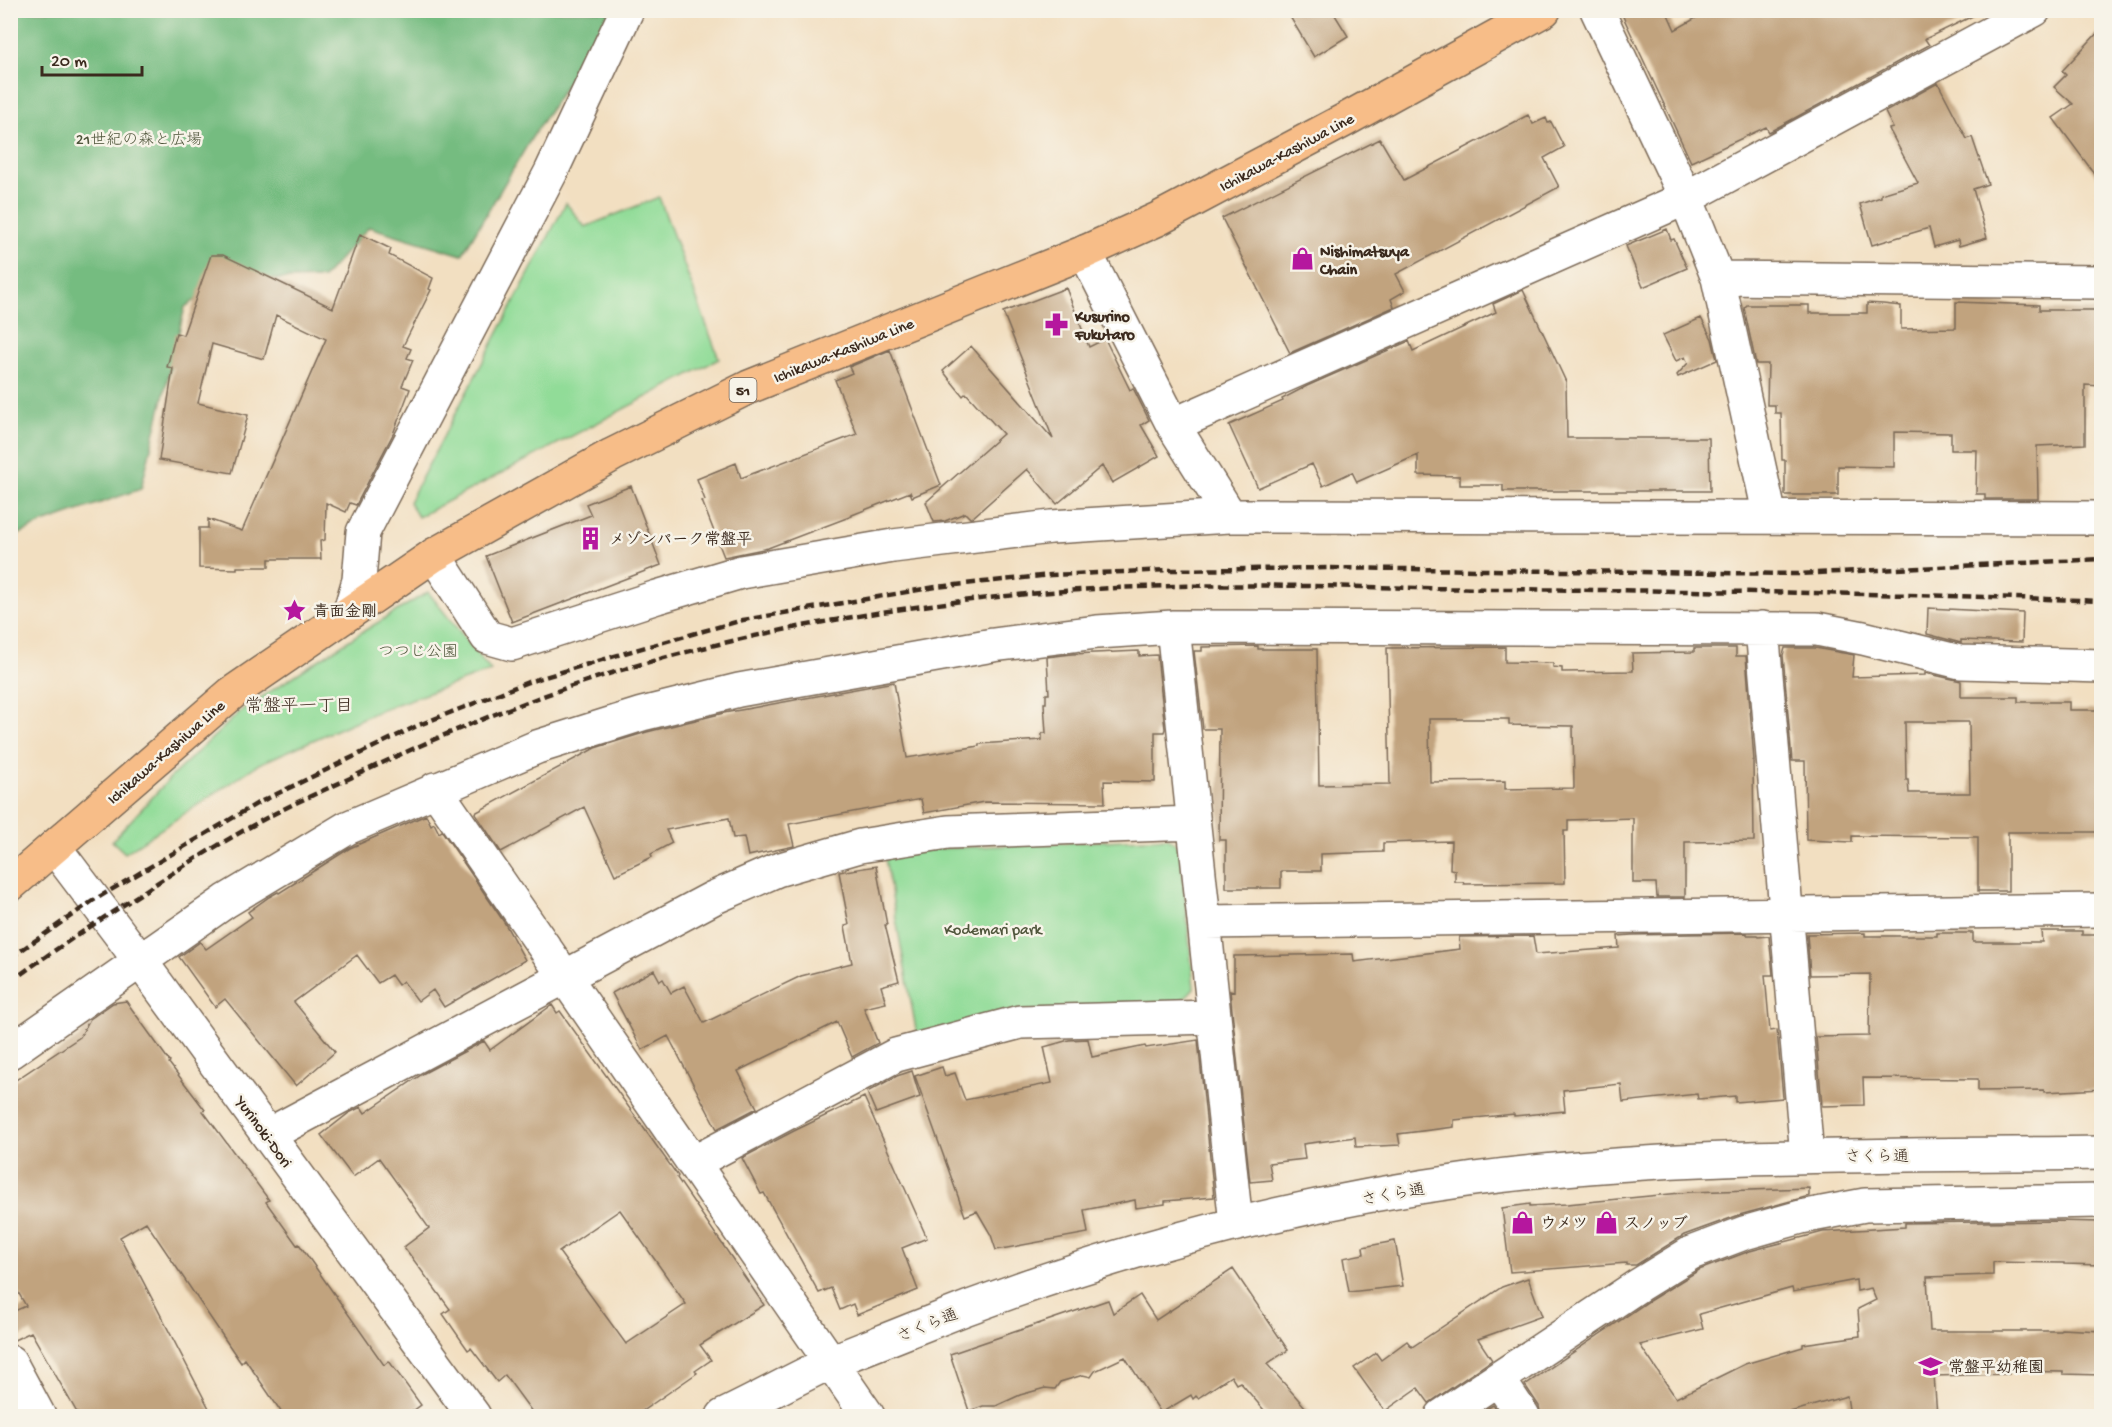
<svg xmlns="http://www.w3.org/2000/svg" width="2112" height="1427" viewBox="0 0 2112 1427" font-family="'Gochi Hand','Klee One',sans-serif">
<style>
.green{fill:#91dc98;stroke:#66835b;stroke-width:1.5}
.forest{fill:#74bc80;stroke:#58734f;stroke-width:1.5}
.building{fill:#c1a37e;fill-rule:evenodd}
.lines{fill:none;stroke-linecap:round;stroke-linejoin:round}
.minor-casing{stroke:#7b6957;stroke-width:36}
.major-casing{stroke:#7b6957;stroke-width:36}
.minor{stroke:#fff;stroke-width:33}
.major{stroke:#f7bd88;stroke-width:33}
.rail{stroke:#3b2a1e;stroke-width:4.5;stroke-dasharray:9 4.5;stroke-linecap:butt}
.labels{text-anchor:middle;stroke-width:5;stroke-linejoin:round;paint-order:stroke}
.shield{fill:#f7f3e8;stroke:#73665b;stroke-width:1.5}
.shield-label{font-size:15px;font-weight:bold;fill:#3b2a1e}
.park-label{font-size:16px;fill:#50563c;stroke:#f7f3e8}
.street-label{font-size:16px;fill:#3b2a1e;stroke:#f7f3e8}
.poi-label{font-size:16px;font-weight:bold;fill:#3b2a1e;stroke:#f7f3e8;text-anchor:start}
.neighbourhood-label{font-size:18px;fill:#3b2a1e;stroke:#f7f3e8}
</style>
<rect width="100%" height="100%" fill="#f7f3e8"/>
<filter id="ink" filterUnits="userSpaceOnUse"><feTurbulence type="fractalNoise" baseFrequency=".0167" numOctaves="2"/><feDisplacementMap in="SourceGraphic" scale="12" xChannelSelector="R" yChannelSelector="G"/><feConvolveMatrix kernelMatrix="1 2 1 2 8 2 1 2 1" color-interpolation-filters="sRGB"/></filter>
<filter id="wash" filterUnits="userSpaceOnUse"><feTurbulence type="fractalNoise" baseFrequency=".008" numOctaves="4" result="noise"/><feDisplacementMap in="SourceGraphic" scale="24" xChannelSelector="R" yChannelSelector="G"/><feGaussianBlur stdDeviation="1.35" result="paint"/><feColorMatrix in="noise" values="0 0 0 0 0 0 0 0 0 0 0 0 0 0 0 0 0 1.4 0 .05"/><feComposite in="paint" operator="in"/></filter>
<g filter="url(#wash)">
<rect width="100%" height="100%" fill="#f2dfc1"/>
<!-- green -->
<path class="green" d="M659,197L719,359L418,517L409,502L566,203L585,227Z
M428,592L491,671L383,709L259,764L125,853L112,841L171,777L243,709L354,637Z
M1168,838L1180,847L1194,988L1180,1003L917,1035L885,858L930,849Z"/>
<!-- forest -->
<path class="forest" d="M11,11H614L531,139L462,255L369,227L323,278L224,281L185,307L141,489L43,523L11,538Z"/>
<g id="blocks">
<!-- building -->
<path class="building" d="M1286,10H1332L1348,36L1314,57Z
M1620,10H1666L1675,30L1710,10H1985L1925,39L1929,45L1769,132L1766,127L1691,162Z
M2102,28V184L2053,118L2073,104L2054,87L2066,75L2062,71Z
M1938,83L1967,139L1972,137L1988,184L1973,189L1987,238L1959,246L1958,240L1934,247L1929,228L1872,245L1860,204L1881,197V194L1918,183L1889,129L1893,128L1885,112Z
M1528,115L1533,124L1546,118L1548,123L1551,122L1564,147L1544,158L1559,187L1396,274L1405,291L1391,299L1394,307L1290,353L1222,218L1380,139L1404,180Z
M1667,229L1671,240L1674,239L1687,268L1643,287L1626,246Z
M360,234L391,249L389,255L433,278L429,289L431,290L403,346L411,349L407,358L413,360L402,386L410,389L393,434L356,505L350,503L346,512L326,503L325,540L320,541L321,559H269V567H237V569L199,568V528H208V519L242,531L326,339L276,315L264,359L212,344L198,403L248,415L232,473L159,460L173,368L167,367L176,333L183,335L211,255H223L333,308Z
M1066,288L1089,347L1105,339L1130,390L1133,388L1149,420L1141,425L1159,456L1112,483L1102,466L1057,504L1027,469L972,518H970L965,513L945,521L934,522L926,502L1003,434L966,393L963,396L943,371L971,346L1053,439L1003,312Z
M1523,290L1566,382L1567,438H1709L1710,491H1503V485H1460V476L1418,475V455L1357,482L1352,472L1323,486L1312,464L1258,488L1229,425L1283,401L1282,399L1307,386L1409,341L1413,351L1496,312L1493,304Z
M1956,302L2039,305V310H2102V386L2085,385V444L2037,446L2038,499H1985V494H1976L1977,450H1951V433L1894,432V467L1838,466V495H1785V460H1782L1781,413H1775V405H1767L1768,364H1756L1744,308L1747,305H1809V313H1867V303L1883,304L1901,306V329L1956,328Z
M1701,318L1712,339L1717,360L1678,377L1677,375L1688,363L1685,357L1676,361L1663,335Z
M890,350L941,485L912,497L910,492L852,515V516L768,548L724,557L702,501L705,500L697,479L736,463L741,478L857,434L835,380L852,373L849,367Z
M631,486L661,565L512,622L486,556L591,515L586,504Z
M1928,608L2023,613L2022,642L1961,640V643L1927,634Z
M1258,646V649H1317L1319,785L1390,784L1387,648L1505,647V662L1553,663V667L1562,668V672L1633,671L1632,653L1694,652V648H1736V656H1746L1754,761H1753L1754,841L1685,842V897H1657L1656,883H1633V818L1568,820V831H1564L1565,883L1464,884L1463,882H1455V870L1450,869L1451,841L1383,843V852L1321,854V871H1281V888H1226V840H1219L1220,729H1203L1194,651H1202V647ZM1429,719H1509V725L1573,726L1574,788L1505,789V781L1430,782Z
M1785,648H1815L1854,655L1852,677L1925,675V673L1961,681V697H2018V702H2069V710H2102V832H2008V891H1978V837L1852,836V842L1806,840L1805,761H1792L1783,655ZM1905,722H1969L1970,793H1909L1908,780H1906Z
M1139,651V656L1157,655L1165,729L1164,732H1155V782L1104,781L1105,803L984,802L924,813L921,799L789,824L794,846L748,856L744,837L733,838L729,818L666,830L672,843L651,854L652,857L615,875L584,807L501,852L475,813L595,748L647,732L724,713L894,682L907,758L979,746V744L1042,740V733H1046L1044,703H1046V694H1049L1047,657L1072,654Z
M426,815L431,825L434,823L439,833L442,831L504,922L525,960L444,1007L433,990L418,1001L403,981L398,985L391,975L378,983L357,955L294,1002L335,1052L296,1086L225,999L215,1007L179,957L200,942L206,949L252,917L248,912L269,897L278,892L279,893L350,848Z
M876,866L887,925H885L899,981L881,986L886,1003L864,1008L878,1043L852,1057L837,1022L738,1071L757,1108L717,1129L668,1036L642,1050L612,993L654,970L660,981L663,979L671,993L684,986L704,1023L801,976L852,963L845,926L849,925L839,872Z
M2041,931H2082V935H2102V1089L2044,1092V1090L1978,1091V1079L1863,1078L1864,1105L1822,1106L1816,1037L1869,1036L1870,974L1810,975L1807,934L1865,933V936H1937V933H1973V942H2042Z
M1747,933V935H1757L1758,937L1769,936L1773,975H1765L1770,1031L1777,1030L1783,1098L1735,1102V1096L1698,1099L1697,1094L1623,1102L1621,1084L1563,1090L1565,1111L1514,1116V1114L1454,1120V1127L1398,1134L1400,1145L1356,1147L1355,1137L1303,1144L1305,1159L1269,1163L1272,1180L1250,1182L1230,991L1234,992V956L1353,954L1354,962L1460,949L1459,937L1533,936L1536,954L1619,948L1618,936L1632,935Z
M126,1001L170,1062L169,1063L205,1110L203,1111L269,1200L266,1202L297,1245L299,1244L384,1365L389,1361L421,1405L406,1416H284L245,1359L241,1363L146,1222L120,1237L213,1416H79L31,1332L10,1342V1313L26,1306L10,1278V1084L80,1037L90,1019L113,1003Z
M552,1005L557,1013L560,1011L678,1176L677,1178L764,1305L700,1345L711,1360L695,1371L697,1373L635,1416H535L505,1375L497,1382L471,1348L468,1350L443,1314L450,1309L404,1247L429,1228L379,1158L353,1177L321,1135L349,1113L361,1107L365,1113L424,1073L484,1041L490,1050ZM620,1210L686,1304L626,1344L559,1252Z
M1088,1039L1092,1057L1145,1046L1146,1048L1198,1040L1214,1197L1165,1201V1204L1136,1208L1135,1200L1084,1210L1088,1233L996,1250L991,1235L977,1211L965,1216L915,1076L942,1067L945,1076L955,1073L965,1100L1052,1083L1044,1047L1069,1040Z
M912,1071L920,1097L876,1113L867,1092L897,1076Z
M864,1097L927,1238L902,1248L918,1290L857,1315L853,1304L840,1310L831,1288L819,1293L764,1193L761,1194L742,1158L796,1130Z
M1809,1188V1196L1739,1215L1684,1235L1636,1265H1626V1263L1510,1272L1502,1208L1530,1204V1206L1567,1204L1691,1192Z
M2054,1221L2102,1222V1265L2064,1264V1263L1993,1262V1275L1927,1277L1930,1331H2060L2061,1329L2102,1331V1375L2063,1374V1372L2009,1371V1374L1934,1376L1937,1415L1911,1416H1850L1847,1396L1776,1416H1541L1539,1406L1525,1385L1649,1301L1699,1270L1750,1251L1823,1232L1905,1227V1223ZM1856,1280L1857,1291L1871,1288L1876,1300L1858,1309L1860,1336L1803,1344V1347L1745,1364L1676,1398L1640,1345L1703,1329L1699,1314L1792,1288L1793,1292Z
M1395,1241L1403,1286L1349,1292L1343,1258L1364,1254L1363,1247Z
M1233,1269L1288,1350L1267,1364L1313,1416H1269L1240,1382L1236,1384L1231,1376L1198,1398L1196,1396L1193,1399L1191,1395L1161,1413L1125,1357L1095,1371L1091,1377L1083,1375L1060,1382L1055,1389L1045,1388L1020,1395L996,1406H983L969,1411L950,1354L1108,1300L1113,1313L1140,1295L1156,1320Z
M1528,1278L1542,1316L1478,1339L1492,1360L1429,1403L1418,1388L1385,1411L1354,1368L1376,1353L1381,1360L1407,1341L1412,1347L1502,1287Z
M1493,1405L1501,1416H1475Z"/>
</g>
</g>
<g filter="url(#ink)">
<use href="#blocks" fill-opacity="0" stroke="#7b6957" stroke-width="1.5"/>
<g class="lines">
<defs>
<path id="minor" d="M1597,10L1686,198L1718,278L1770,517
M1085,252L1173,425L1230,516
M1718,278L2102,282
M1173,425L1686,198L2034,10
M434,555L487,637L512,644L657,597L741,572L893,546L1051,527L1230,516L2102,518
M350,611L359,580L363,532L551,172L627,10
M1173,627L1236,1224
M1762,628L1807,1156
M435,789L868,1416
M54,847L141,962L474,1416
M1205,922L2102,910
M10,1052L226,901L347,828L537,747L642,714L739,690L993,645L1097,632L1173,627L1817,629L1863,638L1960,662L2102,666
M268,1135L713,898L777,870L860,846L948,832L1193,823
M693,1163L896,1055L1020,1022L1214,1017
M10,1362L39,1416
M1499,1380L1523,1416
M723,1416C759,1399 794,1379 831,1362C857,1351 884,1341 911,1330C1091,1257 1281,1205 1474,1179C1682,1152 1892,1156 2102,1153
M1442,1416L1639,1285L1691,1253L1744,1233L1801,1217L1865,1205L2102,1201"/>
<path id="major" d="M10,885L232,693L434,555L612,455L749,387L1085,252L1158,219L1343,121L1544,10"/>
</defs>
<!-- minor casing -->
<use href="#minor" class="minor-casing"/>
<!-- major casing -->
<use href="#major" class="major-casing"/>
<!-- minor -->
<use href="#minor" class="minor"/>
<!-- major -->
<use href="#major" class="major"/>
<!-- rail -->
<path class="rail" d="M10,958L94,900L258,803L419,725L528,682L635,650L743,620L936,587L1051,575L1169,570L1328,568L1797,574L2102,559
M10,982C48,954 88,928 128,902C173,872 220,843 268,817C300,800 334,786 367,770C456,728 547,691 642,664C774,627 915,603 1051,592C1200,580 1350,588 1500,589C1700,591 1901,593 2102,601"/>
</g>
</g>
<!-- icons -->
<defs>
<symbol id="shop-bare" viewBox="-9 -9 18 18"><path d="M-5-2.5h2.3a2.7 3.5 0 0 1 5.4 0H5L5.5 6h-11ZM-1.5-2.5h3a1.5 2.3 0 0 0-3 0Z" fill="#b5179e" stroke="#f7f3e8" stroke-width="2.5" paint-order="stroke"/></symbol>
<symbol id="pharmacy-bare" viewBox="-9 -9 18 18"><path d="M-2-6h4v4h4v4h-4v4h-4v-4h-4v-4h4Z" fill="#b5179e" stroke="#f7f3e8" stroke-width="2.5" paint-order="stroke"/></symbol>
<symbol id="building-bare" viewBox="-9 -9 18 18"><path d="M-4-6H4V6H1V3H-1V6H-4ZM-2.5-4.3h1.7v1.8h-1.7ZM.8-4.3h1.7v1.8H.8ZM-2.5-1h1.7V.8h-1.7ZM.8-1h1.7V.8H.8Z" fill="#b5179e" stroke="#f7f3e8" stroke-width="2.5" paint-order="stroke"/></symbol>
<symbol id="sight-bare" viewBox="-9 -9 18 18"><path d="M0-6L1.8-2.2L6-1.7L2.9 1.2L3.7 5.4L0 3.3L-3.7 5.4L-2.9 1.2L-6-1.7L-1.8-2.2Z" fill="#b5179e" stroke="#f7f3e8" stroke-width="2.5" paint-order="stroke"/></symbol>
<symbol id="school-bare" viewBox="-9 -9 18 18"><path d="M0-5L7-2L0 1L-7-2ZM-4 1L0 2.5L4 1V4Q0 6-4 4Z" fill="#b5179e" stroke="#f7f3e8" stroke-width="2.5" paint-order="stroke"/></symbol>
</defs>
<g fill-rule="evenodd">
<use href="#shop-bare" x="1286" y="242" width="33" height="33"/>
<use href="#pharmacy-bare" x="1040" y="308" width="33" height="33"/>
<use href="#building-bare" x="574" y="522" width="33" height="33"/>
<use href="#sight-bare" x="278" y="594" width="33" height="33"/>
<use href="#shop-bare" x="1506" y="1206" width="33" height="33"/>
<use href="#shop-bare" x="1590" y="1206" width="33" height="33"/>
<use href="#school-bare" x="1914" y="1350" width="33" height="33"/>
</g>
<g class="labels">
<!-- shield labels -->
<rect class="shield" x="729.5" y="378" width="27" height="24" rx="4.5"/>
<g class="shield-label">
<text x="743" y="395">51</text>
</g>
<!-- park labels -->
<g class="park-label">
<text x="139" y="144">21世紀の森と広場</text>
<text x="418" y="656">つつじ公園</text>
<text x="993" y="934">Kodemari park</text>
</g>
<!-- street labels -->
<g class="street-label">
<text transform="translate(1286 151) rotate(-28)" y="6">Ichikawa-Kashiwa Line</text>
<text transform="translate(843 349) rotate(-22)" y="6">Ichikawa-Kashiwa Line</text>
<text transform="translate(165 751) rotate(-41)" y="6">Ichikawa-Kashiwa Line</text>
<text transform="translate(265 1131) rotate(54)" y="6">Yurinoki-Dori</text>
<text x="1877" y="1161">さくら通</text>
<text transform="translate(1393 1193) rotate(-10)" y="6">さくら通</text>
<text transform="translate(927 1324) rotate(-22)" y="6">さくら通</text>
</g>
<!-- poi labels -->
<g class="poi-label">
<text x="1320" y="256">Nishimatsuya<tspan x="1320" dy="18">Chain</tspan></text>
<text x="1075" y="321">Kusurino<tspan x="1075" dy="18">Fukutaro</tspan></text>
<text x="609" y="544">メゾンパーク常盤平</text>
<text x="313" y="616">青面金剛</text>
<text x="1540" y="1228">ウメツ</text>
<text x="1624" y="1228">スノッブ</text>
<text x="1948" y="1372">常盤平幼稚園</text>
</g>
<!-- neighbourhood labels -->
<g class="neighbourhood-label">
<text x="299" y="711">常盤平一丁目</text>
</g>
</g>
<!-- margin -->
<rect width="2112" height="1427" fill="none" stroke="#f7f3e8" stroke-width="36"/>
<!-- scale -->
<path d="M42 66v9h100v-9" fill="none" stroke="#3b2a1e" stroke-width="3"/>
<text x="51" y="66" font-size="18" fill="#3b2a1e" stroke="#f7f3e8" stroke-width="4.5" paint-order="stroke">20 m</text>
</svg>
